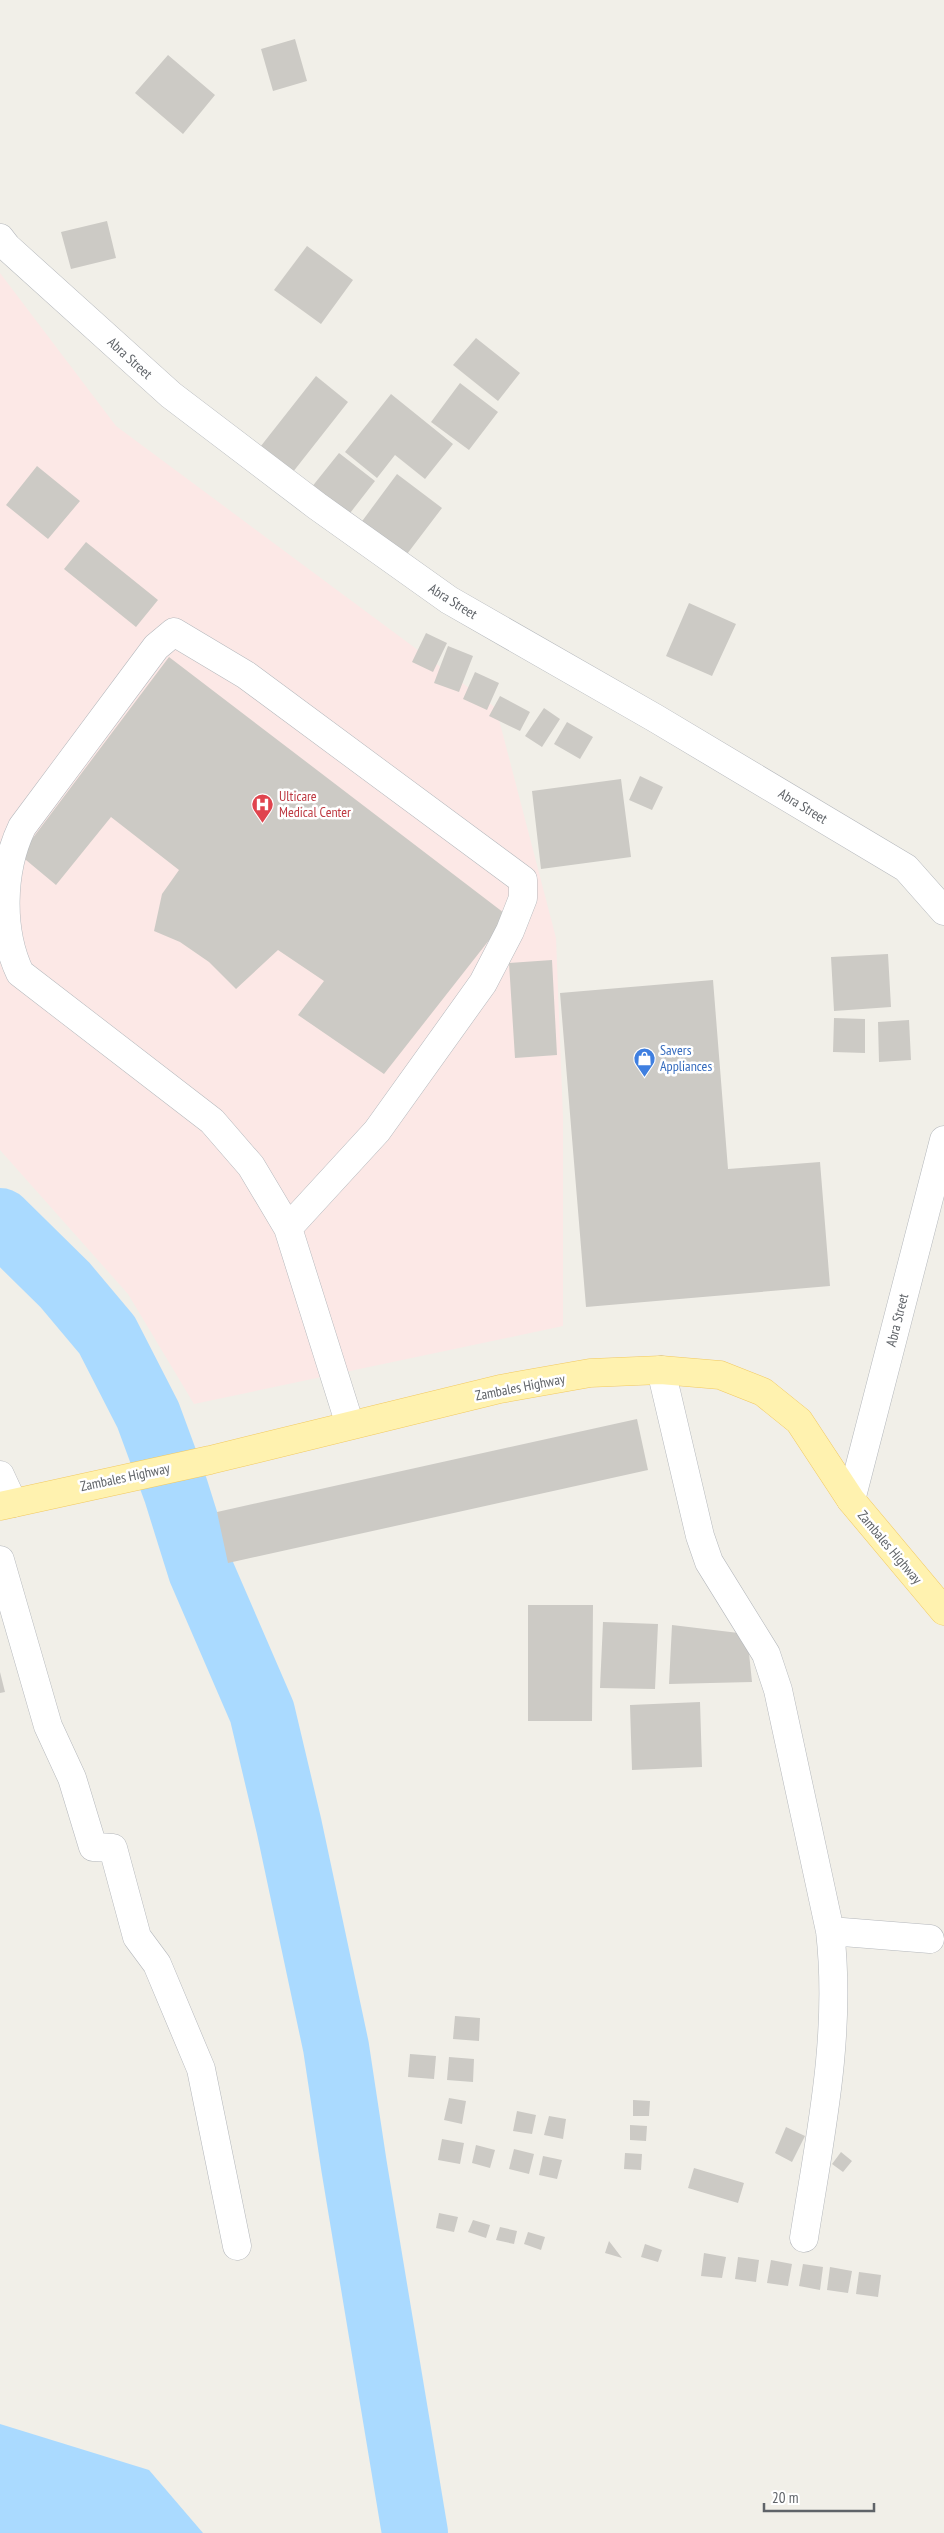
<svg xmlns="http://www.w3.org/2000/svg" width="944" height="2533" viewBox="0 0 944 2533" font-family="'PT Sans Narrow',sans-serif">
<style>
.medical{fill:#fce8e6}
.water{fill:#aadaff}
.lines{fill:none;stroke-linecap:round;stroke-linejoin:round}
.river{stroke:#aadaff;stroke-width:66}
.building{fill:#cccac5}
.minor-casing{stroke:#b5b8bc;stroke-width:29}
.major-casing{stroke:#f2c960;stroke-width:29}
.minor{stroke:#fff;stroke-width:28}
.major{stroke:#fff2af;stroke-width:28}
.labels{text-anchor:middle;stroke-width:5;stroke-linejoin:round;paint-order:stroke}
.street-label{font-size:14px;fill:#5f6368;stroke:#fff}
.health-label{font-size:14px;fill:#be3a42;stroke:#fff;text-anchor:start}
.shop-label{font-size:14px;fill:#366cbe;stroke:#fff;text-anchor:start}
</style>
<rect width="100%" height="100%" fill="#f1efe8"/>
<!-- medical -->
<path class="medical" d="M0,273L116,426L496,708L556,938L563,1117V1326L194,1404L128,1294L0,1150Z"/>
<!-- water -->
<path class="water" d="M0,2424L149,2470L203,2533H0Z"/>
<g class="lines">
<!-- river -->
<path class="river" d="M0,1221L65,1285L107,1335L148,1415L176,1491L201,1571L262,1712L289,1826L336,2047L354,2166L415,2533"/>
</g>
<!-- building -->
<path class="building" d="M295,39L307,81L273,91L261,49Z
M168,55L215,95L183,134L135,93Z
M107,221L116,258L71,269L61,232Z
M307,246L353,280L321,324L274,290Z
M476,338L520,373L498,401L453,365Z
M316,376L348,402L289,477L257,451Z
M460,383L498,412L469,450L431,422Z
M391,394L453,444L425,479L395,455L377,478L345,452Z
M339,453L375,481L347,517L311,488Z
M37,466L80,501L48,539L6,505Z
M397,474L442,508L404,558L360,524Z
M86,542L158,600L136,627L64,569Z
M689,603L736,624L712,676L666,656Z
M426,633L447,643L433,672L412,662Z
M448,646L473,656L459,692L434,683Z
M169,657L508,916L384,1074L298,1015L324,981L278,950L236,989L209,962L180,942L154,931L162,894L179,870L111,817L56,885L20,855Z
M475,672L499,683L487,710L463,699Z
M500,696L530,712L520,731L489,716Z
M544,708L560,719L542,747L525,736Z
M567,722L593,737L580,759L554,744Z
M640,776L663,787L652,810L629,800Z
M621,779L631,857L541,869L532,791Z
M888,954L891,1007L834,1011L831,957Z
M552,960L557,1055L515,1058L509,963Z
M713,980L728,1169L820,1162L830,1286L586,1307L560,993Z
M834,1018L865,1019V1053L833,1052Z
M909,1020L911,1060L879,1062L878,1022Z
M637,1419L648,1470L228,1563L217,1512Z
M528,1605H593L592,1721H528Z
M603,1622L658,1624L655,1689L600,1688Z
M672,1625L747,1634L752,1682L669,1684Z
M0,1672L5,1692L0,1693Z
M700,1702L702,1767L632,1770L630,1705Z
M455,2016L480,2018L479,2041L453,2039Z
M410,2054L436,2056L434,2079L408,2077Z
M449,2057L474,2059L473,2082L447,2080Z
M449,2098L466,2101L462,2124L444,2120Z
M633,2100L650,2101L649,2116H633Z
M517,2111L536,2115L532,2134L513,2131Z
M549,2116L566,2119L563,2139L544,2135Z
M630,2125L647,2126L646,2141L630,2140Z
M786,2127L805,2136L792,2162L775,2153Z
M442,2139L464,2143L460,2164L438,2160Z
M476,2145L495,2150L490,2168L472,2163Z
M514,2149L534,2154L529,2174L509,2169Z
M841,2152L852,2161L843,2172L832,2164Z
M625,2153L642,2154L641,2170L624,2169Z
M543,2156L562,2160L557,2179L539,2175Z
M694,2168L744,2183L738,2203L688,2188Z
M439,2213L458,2217L454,2232L436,2228Z
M473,2220L490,2225L486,2238L468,2232Z
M500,2227L517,2231L514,2244L496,2240Z
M528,2232L545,2237L541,2250L524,2244Z
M609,2241L622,2258L605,2253Z
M645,2244L662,2250L658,2262L641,2257Z
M704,2253L726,2257L722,2278L701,2276Z
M738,2257L759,2260L756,2282L735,2279Z
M771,2260L792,2264L788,2286L767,2283Z
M803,2264L823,2267L820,2290L799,2286Z
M830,2267L852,2271L848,2293L827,2290Z
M859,2272L881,2275L878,2297L856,2294Z"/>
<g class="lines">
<defs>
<path id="minor" d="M0,238L7,247L171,395L317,506L449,600L655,718L906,868L944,911
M288,1228L377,1131L483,983L510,931L523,898V880L246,675L174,632L156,647L22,827C1,871 0,931 20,973L212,1121L251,1166L288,1228L350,1425
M661,1370L700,1536L709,1562L766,1654L778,1690L830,1931C842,2035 820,2136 804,2238
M0,1475L13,1503
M851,1500L944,1140
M0,1560L48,1726L72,1778L93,1847L113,1848L137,1937L157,1964L201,2069L237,2246
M830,1931L930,1939"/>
<path id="major" d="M0,1506L210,1460L500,1389L590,1373L661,1370L720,1375L763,1392L799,1421L851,1500L944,1611"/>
</defs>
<!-- minor casing -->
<use href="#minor" class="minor-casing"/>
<!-- major casing -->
<use href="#major" class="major-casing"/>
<!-- minor -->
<use href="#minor" class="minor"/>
<!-- major -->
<use href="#major" class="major"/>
</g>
<!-- icons -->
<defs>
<symbol id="hospital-pin" viewBox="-11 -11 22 30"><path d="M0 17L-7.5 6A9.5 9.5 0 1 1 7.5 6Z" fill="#e0444e" stroke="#fff"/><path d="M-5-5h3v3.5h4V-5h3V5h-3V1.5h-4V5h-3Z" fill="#fff"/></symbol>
<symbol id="shop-pin" viewBox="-11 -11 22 30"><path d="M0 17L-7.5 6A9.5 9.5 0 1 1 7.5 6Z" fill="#3f7fe0" stroke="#fff"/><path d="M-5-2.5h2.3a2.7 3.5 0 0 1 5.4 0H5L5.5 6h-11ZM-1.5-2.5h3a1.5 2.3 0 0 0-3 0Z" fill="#fff"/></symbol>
</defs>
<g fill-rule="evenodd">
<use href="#hospital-pin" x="250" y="792" width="25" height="34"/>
<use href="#shop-pin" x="632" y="1046" width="25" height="34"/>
</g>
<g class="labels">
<!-- street labels -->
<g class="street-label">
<text transform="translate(130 358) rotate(42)" y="5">Abra Street</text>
<text transform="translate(453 601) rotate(32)" y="5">Abra Street</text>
<text transform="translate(803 806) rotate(31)" y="5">Abra Street</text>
<text transform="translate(897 1320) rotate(-76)" y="5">Abra Street</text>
<text transform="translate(520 1387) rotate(-11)" y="5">Zambales Highway</text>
<text transform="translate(125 1477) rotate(-12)" y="5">Zambales Highway</text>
<text transform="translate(890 1547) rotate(50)" y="5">Zambales Highway</text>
</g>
<!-- health labels -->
<g class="health-label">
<text x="279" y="801">Ulticare<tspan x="279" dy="16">Medical Center</tspan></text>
</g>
<!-- shop labels -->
<g class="shop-label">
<text x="660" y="1055">Savers<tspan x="660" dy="16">Appliances</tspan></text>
</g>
</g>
<!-- scale -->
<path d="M764 2503v8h110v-8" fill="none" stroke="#5f6368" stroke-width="2.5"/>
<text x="772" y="2503" font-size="15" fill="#5f6368" stroke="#ffffff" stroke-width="4" paint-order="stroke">20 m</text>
</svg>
